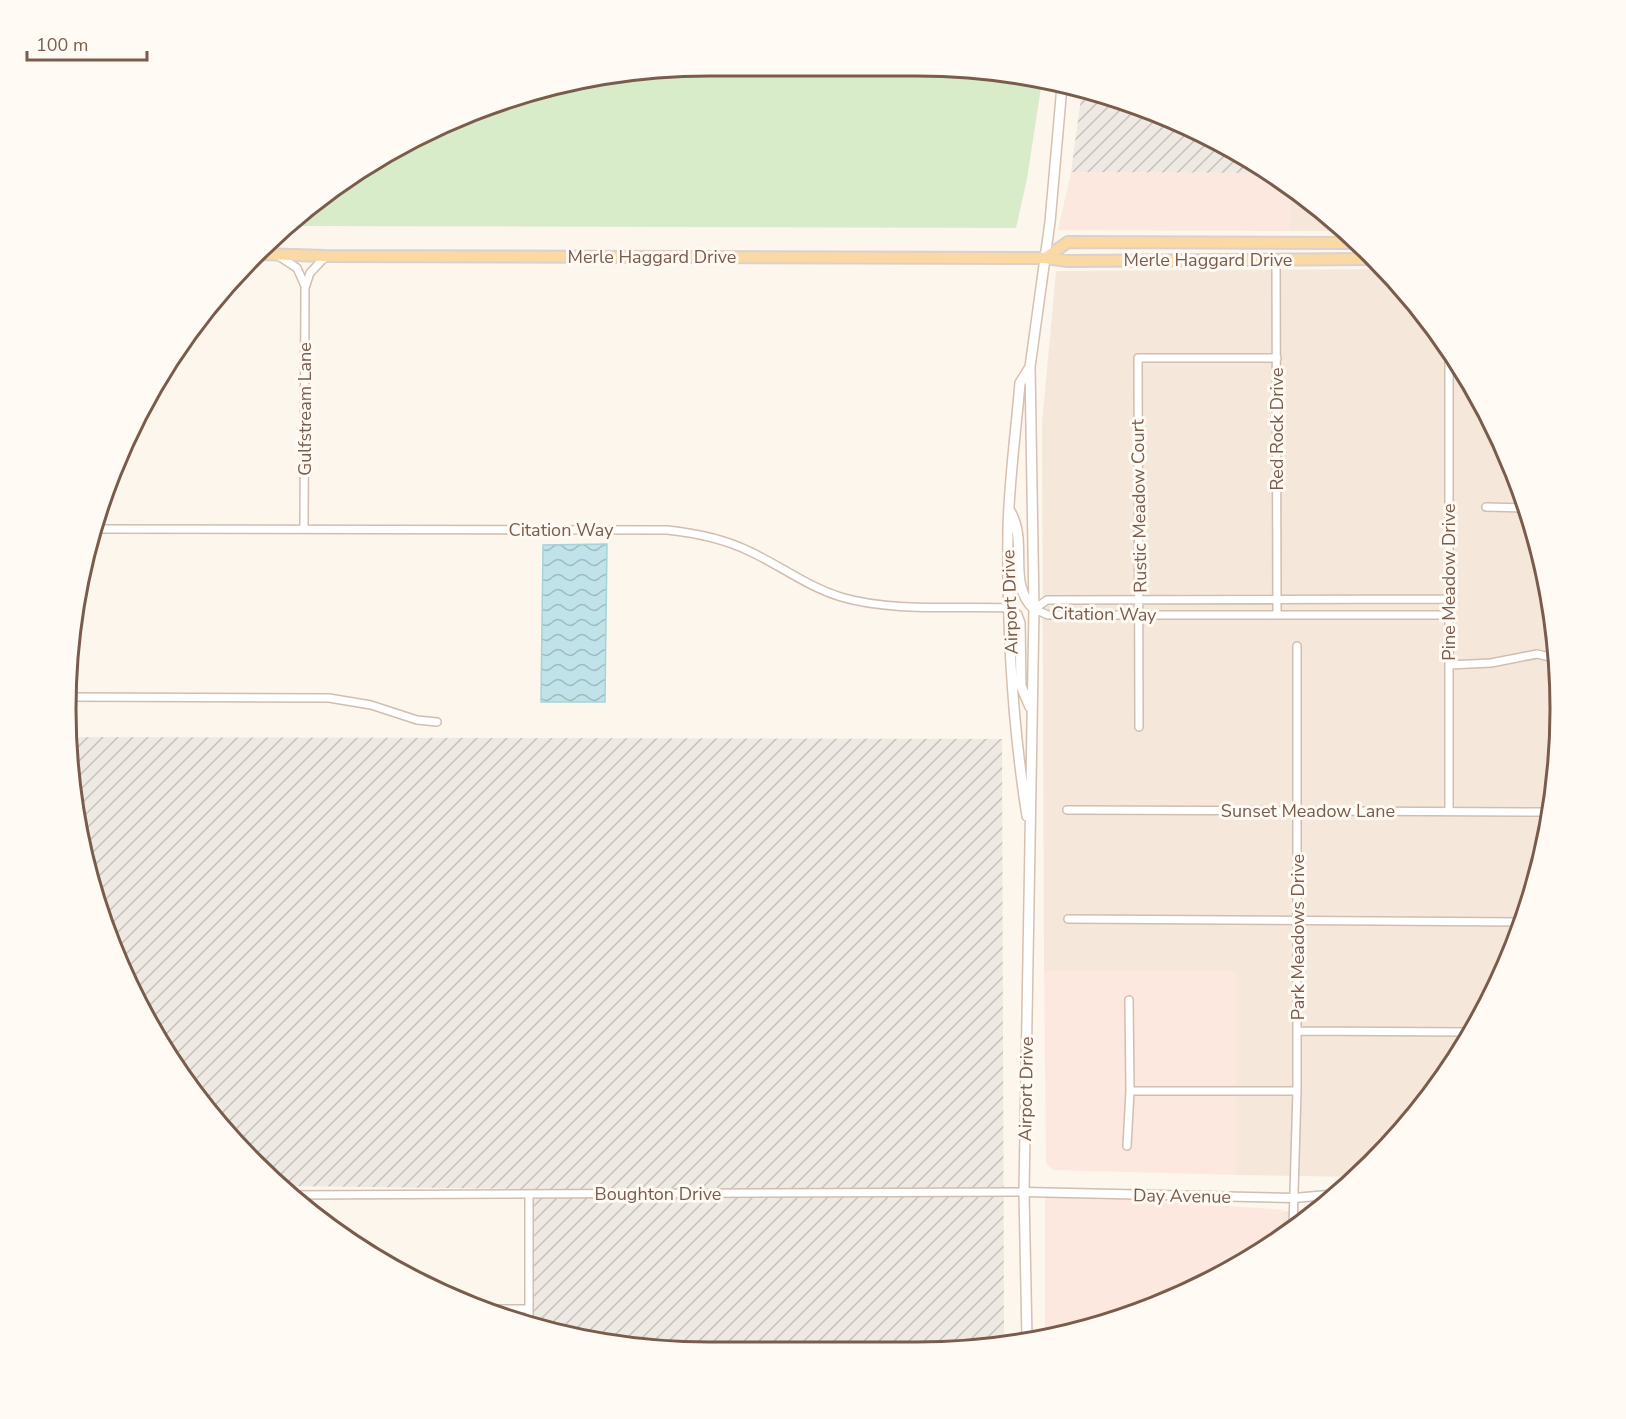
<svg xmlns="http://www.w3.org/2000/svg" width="1626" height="1419" viewBox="0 0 1626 1419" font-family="'Nunito Sans',sans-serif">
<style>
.residential{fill:#f5e8da}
.commercial{fill:#fde8e0}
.industrial{fill:url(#industrial-furrows)}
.green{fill:#d8ecc9}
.water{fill:url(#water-waves);stroke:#a5d3da;stroke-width:1.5}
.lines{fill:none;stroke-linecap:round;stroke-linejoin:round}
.minor-casing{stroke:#d1beb0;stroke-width:10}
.tertiary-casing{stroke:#d1beb0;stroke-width:11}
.secondary-casing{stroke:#d6c0b0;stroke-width:12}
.primary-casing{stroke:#dad1cd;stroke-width:14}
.minor{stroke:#fff;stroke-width:7}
.tertiary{stroke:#fff;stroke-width:8}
.secondary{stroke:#fff;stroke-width:9}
.primary{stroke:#fbd9a5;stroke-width:10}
.labels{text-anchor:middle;stroke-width:6;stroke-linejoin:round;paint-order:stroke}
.street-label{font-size:18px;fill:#7a5c4d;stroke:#fffaf3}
.rim{fill:none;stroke:#7a5c4d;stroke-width:3}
</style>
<defs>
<pattern id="industrial-furrows" width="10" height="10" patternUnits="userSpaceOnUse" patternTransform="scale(1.5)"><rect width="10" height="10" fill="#efe9e4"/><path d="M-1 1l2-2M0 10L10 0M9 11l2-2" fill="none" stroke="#c7c0bb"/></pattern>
<pattern id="water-waves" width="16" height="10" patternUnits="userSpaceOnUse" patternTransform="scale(1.5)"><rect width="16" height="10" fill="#bfe3e8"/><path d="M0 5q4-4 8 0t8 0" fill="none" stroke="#a0bbbe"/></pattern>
</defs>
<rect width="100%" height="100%" fill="#fdf6ec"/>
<!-- residential -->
<path class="residential" d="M1290,187L1309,199L1342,231H1289Z
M1383,269L1401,285L1474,388L1526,503L1555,626L1559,752L1538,876L1493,994L1427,1102L1356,1177L1236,1175V971H1044L1042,424L1056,271Z
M1321,1207L1282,1236L1281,1212Z"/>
<!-- commercial -->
<path class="commercial" d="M1071,172L1269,173L1290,187L1289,231L1058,230Z
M1044,971H1236V1175L1053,1170L1046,1163Z
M1045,1193L1285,1210L1281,1212L1282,1236L1238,1267L1123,1319L1045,1334Z"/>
<!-- industrial -->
<path class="industrial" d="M1082,91L1124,100L1238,152L1269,173L1071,172Z
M68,737L1002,739L1004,1343L959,1352L709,1353L584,1341L533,1325L532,1189L281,1186L254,1164L152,1032L100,916L67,752Z"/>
<!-- green -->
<path class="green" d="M710,66L1001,72L1042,81L1027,179L1016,228L285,226L425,133L543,88Z"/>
<!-- water -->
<path class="water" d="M607,544L605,702H541L543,545Z"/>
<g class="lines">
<defs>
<path id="minor" d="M280,257L297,268L305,286
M1276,259L1277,615
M1449,354V811
M1486,507L1527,508
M97,529L667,530C696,533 725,539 751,552C781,566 808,587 841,597C891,612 956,606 1009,608
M304,529L305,288L310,273L325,257
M1034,609L1047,600L1449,599
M1034,609L1048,615H1449
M1449,665L1491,663L1537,654L1550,657
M69,697L329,698L371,705L417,720L437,722
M1139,727L1138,358H1277
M1067,810L1549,812
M1068,919L1521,922
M1297,1031L1470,1032
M1130,1091H1297
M1127,1146L1130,1091L1129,1000
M292,1195L1024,1192
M529,1195V1324
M1293,1227L1297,1091V646
M478,1309H529"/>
<path id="tertiary" d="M1024,1192L1294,1198L1339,1194"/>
<path id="secondary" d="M1010,511C1029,543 1006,582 1034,609
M1009,608L1017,615L1020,623L1021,686L1030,707
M1027,816C1012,722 1007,624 1008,529C1009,481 1016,432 1020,383L1030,367
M1027,1338L1024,1192L1034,609L1030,367L1050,222L1062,86"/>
<path id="primary" d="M259,254L326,256L1045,258L1068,261L1372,259
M1045,258L1068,242L1355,243"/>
</defs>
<!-- minor casing -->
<use href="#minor" class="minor-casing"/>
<!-- tertiary casing -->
<use href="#tertiary" class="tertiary-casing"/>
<!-- secondary casing -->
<use href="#secondary" class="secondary-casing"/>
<!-- primary casing -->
<use href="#primary" class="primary-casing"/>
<!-- minor -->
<use href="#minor" class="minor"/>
<!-- tertiary -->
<use href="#tertiary" class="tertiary"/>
<!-- secondary -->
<use href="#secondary" class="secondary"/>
<!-- primary -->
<use href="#primary" class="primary"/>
</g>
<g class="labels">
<!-- street labels -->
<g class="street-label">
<text x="652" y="263">Merle Haggard Drive</text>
<text x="1208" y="266">Merle Haggard Drive</text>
<text transform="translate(305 409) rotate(-90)" y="6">Gulfstream Lane</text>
<text transform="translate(1277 429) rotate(-90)" y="6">Red Rock Drive</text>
<text transform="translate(1139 506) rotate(-91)" y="6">Rustic Meadow Court</text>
<text x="561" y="536">Citation Way</text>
<text transform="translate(1449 582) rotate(-90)" y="6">Pine Meadow Drive</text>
<text transform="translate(1010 602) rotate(-92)" y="6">Airport Drive</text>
<text transform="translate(1104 614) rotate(1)" y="6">Citation Way</text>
<text x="1308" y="817">Sunset Meadow Lane</text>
<text transform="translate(1298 937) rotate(-90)" y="6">Park Meadows Drive</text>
<text transform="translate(1026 1089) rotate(-89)" y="6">Airport Drive</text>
<text x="658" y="1200">Boughton Drive</text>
<text transform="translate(1182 1196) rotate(1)" y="6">Day Avenue</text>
</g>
</g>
<!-- crop -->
<path d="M0 0H1626V1419H0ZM709 76H917A633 633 0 0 1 1550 709V709A633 633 0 0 1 917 1342H709A633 633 0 0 1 76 709V709A633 633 0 0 1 709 76Z" fill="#fffaf3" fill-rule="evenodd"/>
<path class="rim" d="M709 76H917A633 633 0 0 1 1550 709V709A633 633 0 0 1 917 1342H709A633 633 0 0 1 76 709V709A633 633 0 0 1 709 76Z"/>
<!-- scale -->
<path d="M27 51v9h120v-9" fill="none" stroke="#7a5c4d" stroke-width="3"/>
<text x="36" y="51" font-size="18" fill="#7a5c4d" stroke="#fffaf3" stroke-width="4.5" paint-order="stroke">100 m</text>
</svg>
